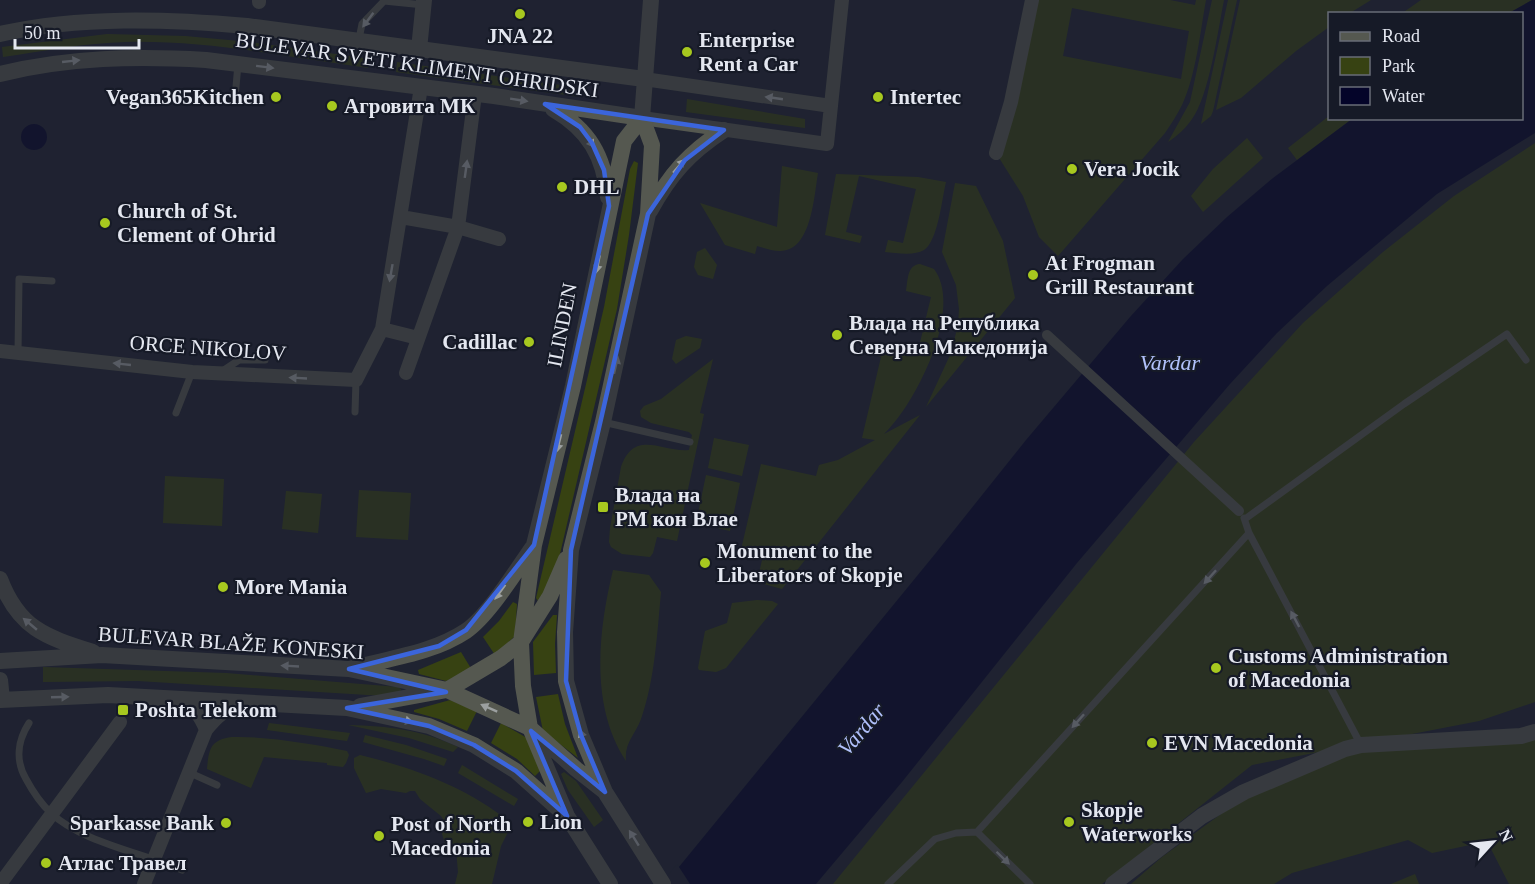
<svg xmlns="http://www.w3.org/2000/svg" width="1535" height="884" viewBox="0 0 1535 884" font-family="Georgia,serif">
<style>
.green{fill:#374212;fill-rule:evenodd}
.water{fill:#040429}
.pier{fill:#1f2331}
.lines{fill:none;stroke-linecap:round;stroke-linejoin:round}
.service{stroke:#555850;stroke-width:7}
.pedestrian{stroke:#555850;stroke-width:10}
.minor{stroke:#555850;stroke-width:14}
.tertiary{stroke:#555850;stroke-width:16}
.oneway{fill:#9ca0a0}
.marked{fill:none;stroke:#3b65dc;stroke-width:4.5;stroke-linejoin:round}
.poi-dot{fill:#a7c81f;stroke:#161a27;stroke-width:2}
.labels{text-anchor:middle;stroke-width:4.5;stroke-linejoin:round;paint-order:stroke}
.poi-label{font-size:21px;font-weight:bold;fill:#e4e7f0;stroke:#161a27;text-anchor:start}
.street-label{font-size:21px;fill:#e4e7f0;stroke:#161a27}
.water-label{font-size:22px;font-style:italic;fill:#b1c1fb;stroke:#161a27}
</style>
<rect width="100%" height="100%" fill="#1f2331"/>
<!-- green -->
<path class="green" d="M1032,0H1170L1195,5L1196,0H1206C1200,33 1196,75 1182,105C1177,115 1171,124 1165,133L1058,256L1039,237L1023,196L996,153ZM1072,8L1189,31L1181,79L1063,56Z
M1212,0H1224C1218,30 1209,96 1192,119C1186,128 1177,136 1168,142L1190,102Z
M1228,0H1237L1213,111L1211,116L1201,124Z
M1240,0H1371L1350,13L1330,14L1329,27L1296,51L1241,98L1216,110Z
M1421,0H1532L1509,13L1401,14Z
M107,34L185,36L250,42L371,59L368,68C288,57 207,40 126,42C84,43 44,51 3,57L2,47Z
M397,62L582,88L581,97L396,72Z
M687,99L805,119V128L686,112Z
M1329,116L1330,118L1352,119L1297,160L1288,148Z
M1247,138L1263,158L1203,212L1191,196L1213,169Z
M1535,143V702L1479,721L1252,765L1102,884H833L1194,442L1303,323L1383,252L1454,196Z
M634,161L638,163L629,235L617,309L560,554L551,582L538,601L536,598L604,307L630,169Z
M782,166L818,173C814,195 812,251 780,251C773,251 764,248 757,246L755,254L725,245L700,203L777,227Z
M836,174L918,177L946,182C942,198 938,241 924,250C914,256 897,253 885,252L888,240L903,243L916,189L859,176L846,232L862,236L860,243L825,235Z
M955,183L976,186L1003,241L1015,298L926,407L951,353L958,325L959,309L956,285L942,252Z
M705,248L717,265L713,279L698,275L694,267L697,252Z
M920,264L934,269C964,309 915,405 884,434L920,415L782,589L757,582L762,560L740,554L761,464L816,476L819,465L838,460L875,440L862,438L881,357L870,354L872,344L917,355L931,297L906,291C908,280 907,265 920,264Z
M686,336L702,339L700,348L676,364L672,359L676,340Z
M713,359L700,413L704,414L677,541L657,537L653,553L650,557L622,554L611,547L609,542L610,528L621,467C635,428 662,453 689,450L692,435L689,432L651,423L641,417L640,411L644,406L661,399Z
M714,438L749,445L742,476L708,468Z
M706,475L740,483L730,531L696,523Z
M165,476L224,479L222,526L163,523Z
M359,490L411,493L408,540L356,537Z
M286,491L322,494L318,533L282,529Z
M613,570L649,575L661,592C657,634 655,679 641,719C635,735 624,743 626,761C590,706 598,632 613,570Z
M757,600L772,601L778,604L726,668L716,672L699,670L698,668L705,631L727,623L732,603Z
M513,602L517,604L515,636L495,655L483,637L499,621Z
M553,615H557L555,644L556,673L534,675L533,642Z
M461,652L472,670L446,681L419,674L418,670Z
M43,667L226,673L398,687L401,689V692L384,696L138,681L43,682Z
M558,694L565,724L578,758L543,731L536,697Z
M450,700L477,711L467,731L439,719L414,712V710Z
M269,723L350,733L347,741L267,730Z
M501,723L527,738L541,770L535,776L517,759L491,743Z
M348,725C388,726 422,730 458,747L453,752L409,738Z
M365,735L406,745L447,759L444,766L424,759L363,742Z
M232,737C264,736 314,744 347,751L349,755L346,763L343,767L327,765V763L264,757L251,788L207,769C209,749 210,740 232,737Z
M1535,740V884H1509L1491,849L1470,845L1432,853L1408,840L1292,873L1274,884H1131L1162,857L1243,798L1361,745Z
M360,755C414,768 469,788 512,824L501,846L492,884H455L458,872L456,849L445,843L442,834L446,824L441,816L420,799L415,791H410L406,793L381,789L366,793L354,768V758Z
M462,765L518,799L514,806L458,773Z
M564,772L576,781L603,820L594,827L568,790L561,774Z
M1415,874L1419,884H1391Z"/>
<!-- water -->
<path class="water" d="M1532,0H1535V133L1437,194L1327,286L1277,333L1230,384L1077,563L902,782L816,884H665L935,554L1026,440L1130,317L1183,259L1227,217L1273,178L1352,119L1522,118V14L1509,13Z
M21 137a13 13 0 1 1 26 0a13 13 0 1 1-26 0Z"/>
<!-- pier -->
<path class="pier" d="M677,864L690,884H662V882Z"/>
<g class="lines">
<!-- service -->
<path class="service" d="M359,39L362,24L384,1L424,5
M235,98L238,64
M18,353L19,279L52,281
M221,372L239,360H265
M355,412L356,380
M176,413L192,372
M603,422L690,442
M1244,518L1249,533L1361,745
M1245,519L1404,404L1507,334L1526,360
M29,723C18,740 15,760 26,779C33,792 40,803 51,813C81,842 143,853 182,870
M188,772L217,785
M977,832L1030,884
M888,884L935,839L956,833L977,832L1249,533"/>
<!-- pedestrian -->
<path class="pedestrian" d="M1047,335L1239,511"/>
<!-- minor -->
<path class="minor" d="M259,2V0
M644,79L831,106
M642,118L827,144L842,0
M996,153L1011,102L1032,0
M401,217L458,227L499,239
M382,329L418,338
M0,351L192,372L356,380L382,329L421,87
M406,373L458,227L475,94
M178,700C193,707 200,714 206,730
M0,884L120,722
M144,884L206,730C217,716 227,708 243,703"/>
<!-- tertiary -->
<path class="tertiary" d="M651,0L642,118L652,145L648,214L603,422L571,550L565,632L566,681L581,735L605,792L663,884
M0,34C80,16 166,19 247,26L644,79
M419,49L424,0
M0,74C68,57 137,56 206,60L494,96L642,118
M553,109C589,130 604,156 608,197
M650,211C670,174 689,153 724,130
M0,579C19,629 46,637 93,652
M0,661L102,655L349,669L447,690L530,728L576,769L604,791
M353,668C391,658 433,653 466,631C488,616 516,571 532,548
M0,680L2,700
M0,700L108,695L347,708L429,726L474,745L516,771L562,812
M360,706L447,690L501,658L521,642L550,596L566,559
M610,884L567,816L530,728L523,686L521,642L534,545L573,386L624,141L642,118
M1113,884L1202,816L1244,792L1345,749L1361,745L1521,736L1535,732"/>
</g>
<!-- one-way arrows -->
<defs><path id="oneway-solid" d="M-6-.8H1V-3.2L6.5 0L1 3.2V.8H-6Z" transform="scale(1.5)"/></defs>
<g class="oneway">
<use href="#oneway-solid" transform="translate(368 20) rotate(127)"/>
<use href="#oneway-solid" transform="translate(71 61) rotate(-6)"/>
<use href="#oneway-solid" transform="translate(265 67) rotate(7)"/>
<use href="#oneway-solid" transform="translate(774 98) rotate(-172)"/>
<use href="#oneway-solid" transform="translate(519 100) rotate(9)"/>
<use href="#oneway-solid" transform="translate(589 140) rotate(56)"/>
<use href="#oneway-solid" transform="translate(679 166) rotate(-49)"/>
<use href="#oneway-solid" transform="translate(466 169) rotate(-82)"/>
<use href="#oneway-solid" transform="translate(598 264) rotate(101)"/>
<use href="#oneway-solid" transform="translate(391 273) rotate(100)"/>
<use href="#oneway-solid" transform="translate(122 364) rotate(-174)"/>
<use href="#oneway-solid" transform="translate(616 365) rotate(-77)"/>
<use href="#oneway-solid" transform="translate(298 378) rotate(-177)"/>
<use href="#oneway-solid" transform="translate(559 443) rotate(104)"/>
<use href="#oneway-solid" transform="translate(1210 577) rotate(132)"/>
<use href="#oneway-solid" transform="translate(500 592) rotate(126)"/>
<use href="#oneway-solid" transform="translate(1295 619) rotate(-118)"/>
<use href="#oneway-solid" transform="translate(30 624) rotate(-140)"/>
<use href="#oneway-solid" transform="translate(290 666) rotate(-177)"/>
<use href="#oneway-solid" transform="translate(60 697) rotate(-2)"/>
<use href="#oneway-solid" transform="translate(489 708) rotate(-156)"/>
<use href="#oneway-solid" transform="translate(404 720) rotate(14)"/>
<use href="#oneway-solid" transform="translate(1078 721) rotate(132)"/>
<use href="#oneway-solid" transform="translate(583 738) rotate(-111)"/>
<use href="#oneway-solid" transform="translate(634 838) rotate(-122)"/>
<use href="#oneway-solid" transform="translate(1003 858) rotate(44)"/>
</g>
<!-- marked area -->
<path d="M0 0H1535V884H0ZM545,104L724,130L685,160L648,214L571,550L566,681L581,735L605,792L531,731L567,816L516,771L474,745L429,726L347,708L446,692L349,669L439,646L466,630L534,545L609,206L604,170L592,143L580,127Z" fill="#1f2331" fill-opacity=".55" fill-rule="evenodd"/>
<path class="marked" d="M545,104L724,130L685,160L648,214L571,550L566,681L581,735L605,792L531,731L567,816L516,771L474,745L429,726L347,708L446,692L349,669L439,646L466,630L534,545L609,206L604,170L592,143L580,127Z"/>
<!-- markers -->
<g class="poi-dot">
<circle cx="520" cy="14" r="6"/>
<circle cx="687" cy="52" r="6"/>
<circle cx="276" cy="97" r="6"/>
<circle cx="878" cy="97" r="6"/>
<circle cx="332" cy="106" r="6"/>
<circle cx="1072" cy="169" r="6"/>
<circle cx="562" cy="187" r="6"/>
<circle cx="105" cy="223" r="6"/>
<circle cx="1033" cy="275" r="6"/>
<circle cx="837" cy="335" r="6"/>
<circle cx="529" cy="342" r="6"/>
<rect x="597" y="501" width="12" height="12" rx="3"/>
<circle cx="705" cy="563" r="6"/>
<circle cx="223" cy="587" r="6"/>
<circle cx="1216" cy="668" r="6"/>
<rect x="117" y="704" width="12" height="12" rx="3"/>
<circle cx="1152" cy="743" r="6"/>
<circle cx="528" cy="822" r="6"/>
<circle cx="1069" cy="822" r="6"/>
<circle cx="226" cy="823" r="6"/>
<circle cx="379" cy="836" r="6"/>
<circle cx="46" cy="863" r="6"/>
</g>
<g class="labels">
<!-- poi labels -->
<g class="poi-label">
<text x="520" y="43" text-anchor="middle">JNA 22</text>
<text x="699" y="47">Enterprise<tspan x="699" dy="24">Rent a Car</tspan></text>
<text x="264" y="104" text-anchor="end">Vegan365Kitchen</text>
<text x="890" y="104">Intertec</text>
<text x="344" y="113">Агровита МК</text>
<text x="1084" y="176">Vera Jocik</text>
<text x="574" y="194">DHL</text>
<text x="117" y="218">Church of St.<tspan x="117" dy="24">Clement of Ohrid</tspan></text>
<text x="1045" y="270">At Frogman<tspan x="1045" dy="24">Grill Restaurant</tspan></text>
<text x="849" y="330">Влада на Република<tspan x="849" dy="24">Северна Македонија</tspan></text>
<text x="517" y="349" text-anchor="end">Cadillac</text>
<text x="615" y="502">Влада на<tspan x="615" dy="24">РМ кон Влае</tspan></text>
<text x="717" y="558">Monument to the<tspan x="717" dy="24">Liberators of Skopje</tspan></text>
<text x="235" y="594">More Mania</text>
<text x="1228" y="663">Customs Administration<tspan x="1228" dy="24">of Macedonia</tspan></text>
<text x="135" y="717">Poshta Telekom</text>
<text x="1164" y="750">EVN Macedonia</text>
<text x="1081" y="817">Skopje<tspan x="1081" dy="24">Waterworks</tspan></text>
<text x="540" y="829">Lion</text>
<text x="214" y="830" text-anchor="end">Sparkasse Bank</text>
<text x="391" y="831">Post of North<tspan x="391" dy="24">Macedonia</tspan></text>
<text x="58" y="870">Атлас Травел</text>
</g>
<!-- street labels -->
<g class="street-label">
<text transform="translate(417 65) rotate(8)" y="7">BULEVAR SVETI KLIMENT OHRIDSKI</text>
<text transform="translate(562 325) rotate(-79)" y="7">ILINDEN</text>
<text transform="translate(208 348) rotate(4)" y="7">ORCE NIKOLOV</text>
<text transform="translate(231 643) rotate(4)" y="7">BULEVAR BLAŽE KONESKI</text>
</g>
<!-- water labels -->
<g class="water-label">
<text x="1170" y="370">Vardar</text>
<text transform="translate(861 729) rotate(-50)" y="8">Vardar</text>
</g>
</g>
<!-- legend -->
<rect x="1328" y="12" width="195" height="108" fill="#161a27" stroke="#686c77" stroke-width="1.5"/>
<rect x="1340" y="32" width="30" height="9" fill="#555850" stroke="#686c77" stroke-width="1.5"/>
<text x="1382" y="42" font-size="18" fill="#e4e7f0">Road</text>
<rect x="1340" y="57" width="30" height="18" fill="#374212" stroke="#686c77" stroke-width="1.5"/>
<text x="1382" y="72" font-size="18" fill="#e4e7f0">Park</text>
<rect x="1340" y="87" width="30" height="18" fill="#040429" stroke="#686c77" stroke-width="1.5"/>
<text x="1382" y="102" font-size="18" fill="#e4e7f0">Water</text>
<!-- north arrow -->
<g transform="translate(1493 842) rotate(63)" stroke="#161a27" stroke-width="4.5" paint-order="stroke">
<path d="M0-4.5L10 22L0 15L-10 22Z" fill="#e4e7f0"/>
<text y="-9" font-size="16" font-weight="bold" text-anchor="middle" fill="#e4e7f0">N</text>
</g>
<!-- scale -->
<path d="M15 39v9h124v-9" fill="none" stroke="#e4e7f0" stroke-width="3"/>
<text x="24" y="39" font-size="18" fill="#e4e7f0" stroke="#161a27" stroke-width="4.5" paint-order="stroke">50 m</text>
</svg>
